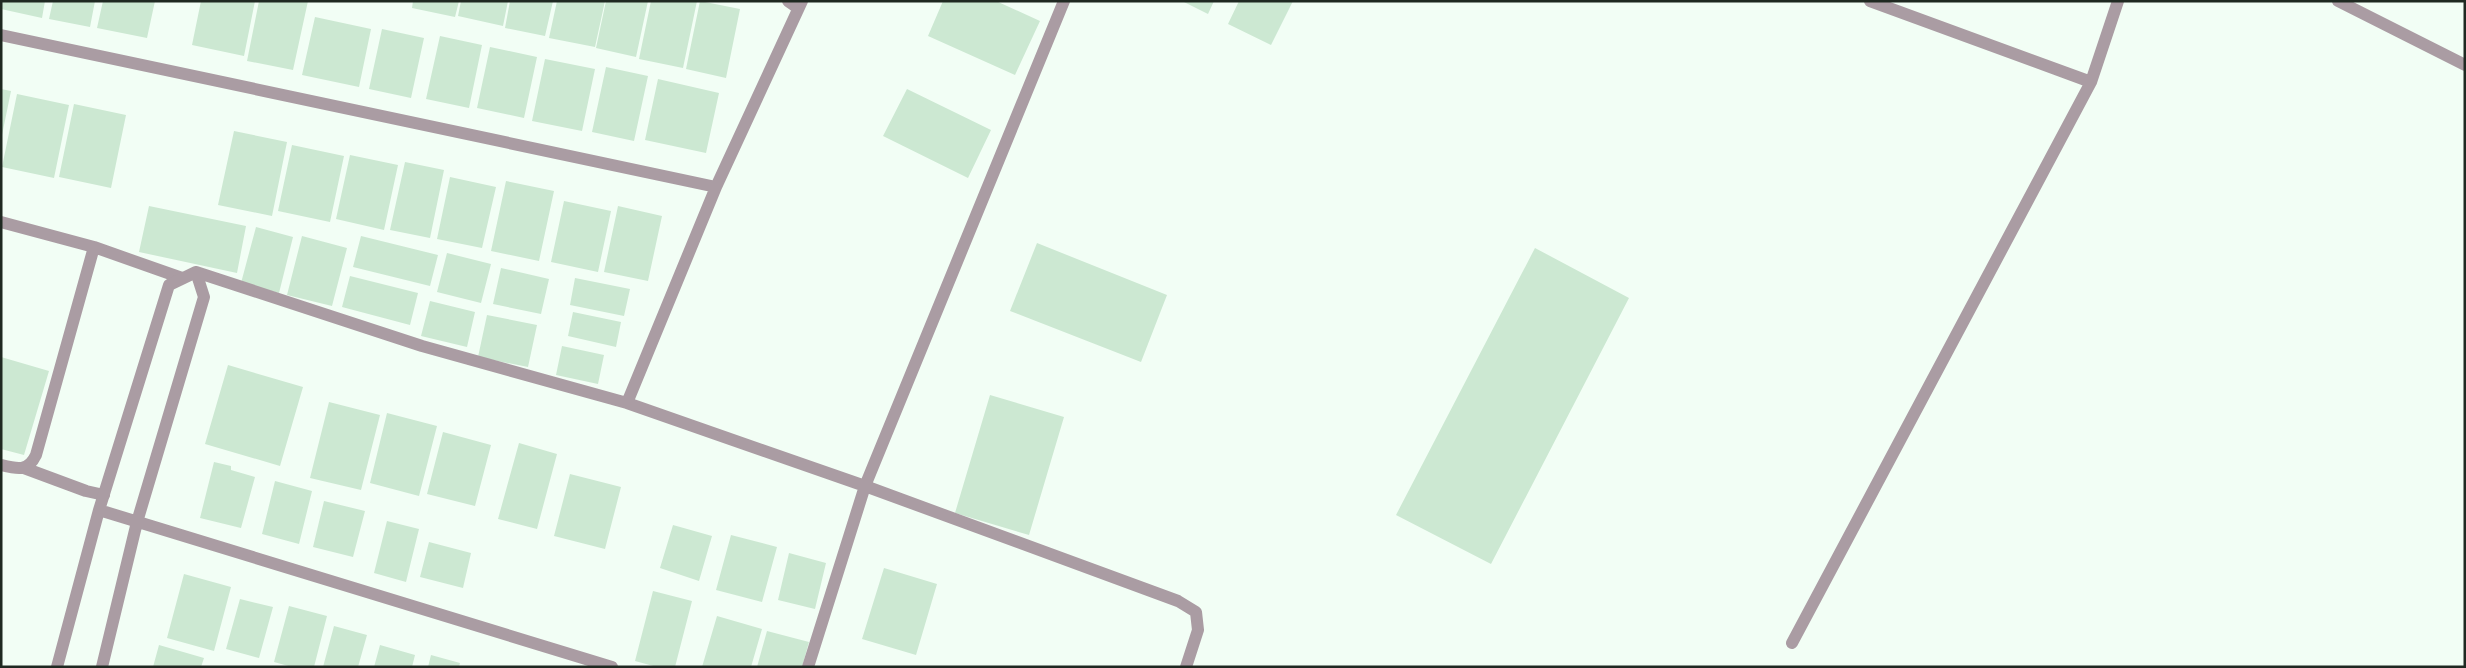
<svg xmlns="http://www.w3.org/2000/svg" width="2466" height="668" viewBox="0 0 2466 668" font-family="'PT Sans Narrow',sans-serif">
<style>
.building{fill:#cce8d2}
.lines{fill:none;stroke-linecap:round;stroke-linejoin:round}
.service{stroke:#aa9ca3;stroke-width:12}
.minor{stroke:#aa9ca3;stroke-width:12}
</style>
<rect width="100%" height="100%" fill="#f2fef5"/>
<!-- building -->
<path class="building" d="M1,1H45L42,18L1,9Z
M53,1H95L90,27L49,19Z
M103,1H155L147,38L97,28Z
M201,1H255L244,56L192,45Z
M259,1H308L293,70L247,61Z
M413,1H459L455,17L412,8Z
M461,1H508L503,26L458,16Z
M510,1H553L545,36L505,28Z
M557,1H605L595,47L549,38Z
M606,1H648L636,57L596,48Z
M651,1H697L683,68L639,59Z
M700,1L740,9L726,78L686,69Z
M943,1H996L1040,21L1015,75L928,36Z
M1182,1H1214L1208,14Z
M1239,1H1293L1271,45L1228,24Z
M315,17L371,29L359,87L302,75Z
M382,29L424,38L411,98L369,89Z
M440,36L482,45L469,108L426,99Z
M490,47L537,57L524,118L477,108Z
M545,59L595,69L582,131L532,121Z
M606,67L648,76L634,141L592,132Z
M658,79L719,93L706,153L645,140Z
M1,89L11,91L2,135H1Z
M907,89L991,130L968,178L883,136Z
M17,94L69,105L54,178L2,167Z
M74,104L126,115L111,188L59,177Z
M234,131L287,142L272,216L218,205Z
M292,145L344,156L330,222L278,211Z
M350,155L398,165L384,230L336,219Z
M405,162L444,170L430,238L390,230Z
M450,177L496,187L482,248L437,239Z
M506,181L554,191L539,261L491,251Z
M564,201L611,211L598,272L551,262Z
M149,206L246,226L237,273L139,252Z
M618,206L662,216L648,281L604,272Z
M256,227L293,237L279,293L241,283Z
M302,236L347,248L332,306L287,295Z
M361,236L438,255L430,286L353,267Z
M1037,243L1167,295L1141,362L1010,311Z
M1535,248L1629,298L1491,564L1396,515Z
M447,253L491,264L481,303L437,292Z
M501,268L549,279L541,314L493,304Z
M350,276L418,293L410,325L342,307Z
M575,278L630,289L624,316L570,305Z
M430,301L475,312L467,347L421,336Z
M573,312L621,322L616,347L568,336Z
M487,315L537,325L528,367L478,357Z
M562,346L604,355L598,384L556,375Z
M1,357L49,371L24,455L1,449Z
M228,365L303,387L280,466L205,444Z
M990,395L1064,417L1029,535L955,513Z
M329,402L380,415L361,490L310,478Z
M387,413L437,426L419,496L370,483Z
M443,432L491,445L475,506L427,494Z
M519,443L557,454L537,529L498,519Z
M214,462L231,466V470L255,477L241,528L200,518Z
M570,474L621,487L605,549L554,536Z
M275,481L312,491L299,544L262,534Z
M324,501L365,511L353,557L313,547Z
M387,521L419,529L406,582L374,573Z
M673,525L712,536L699,581L660,568Z
M731,535L777,547L762,602L716,590Z
M429,542L471,553L463,588L420,577Z
M789,553L826,563L815,609L778,600Z
M884,568L937,584L916,655L862,639Z
M184,574L231,587L214,651L167,638Z
M653,591L692,601L675,667H657L635,661Z
M240,599L273,607L259,658L226,649Z
M289,606L327,616L314,667H292L274,662Z
M717,616L762,629L751,667H702Z
M334,626L367,635L358,667H323Z
M767,631L809,642L802,667H757Z
M159,645L204,658L201,667H153Z
M380,645L415,655L412,667H374Z
M431,655L460,663L459,667H428Z"/>
<g class="lines">
<!-- service -->
<path class="service" d="M1,222L94,247L182,278
M1,465C17,469 28,472 36,455L94,247
M24,468L86,491L104,495"/>
<!-- minor -->
<path class="minor" d="M788,1L798,8
M1870,1L2091,82
M2338,1L2465,65
M1,35L716,187
M627,403L716,187L802,1
M99,510L612,667
M1792,643L2091,82L2118,1
M57,667L99,510L169,285L196,272L422,346L627,403L865,486L1178,601L1196,612L1198,630L1186,667
M102,667L137,522L204,297L196,272
M808,667L865,486L1064,1"/>
</g>
<!-- border -->
<rect width="2466" height="668" fill="none" stroke="#1f2921" stroke-width="5"/>
</svg>
